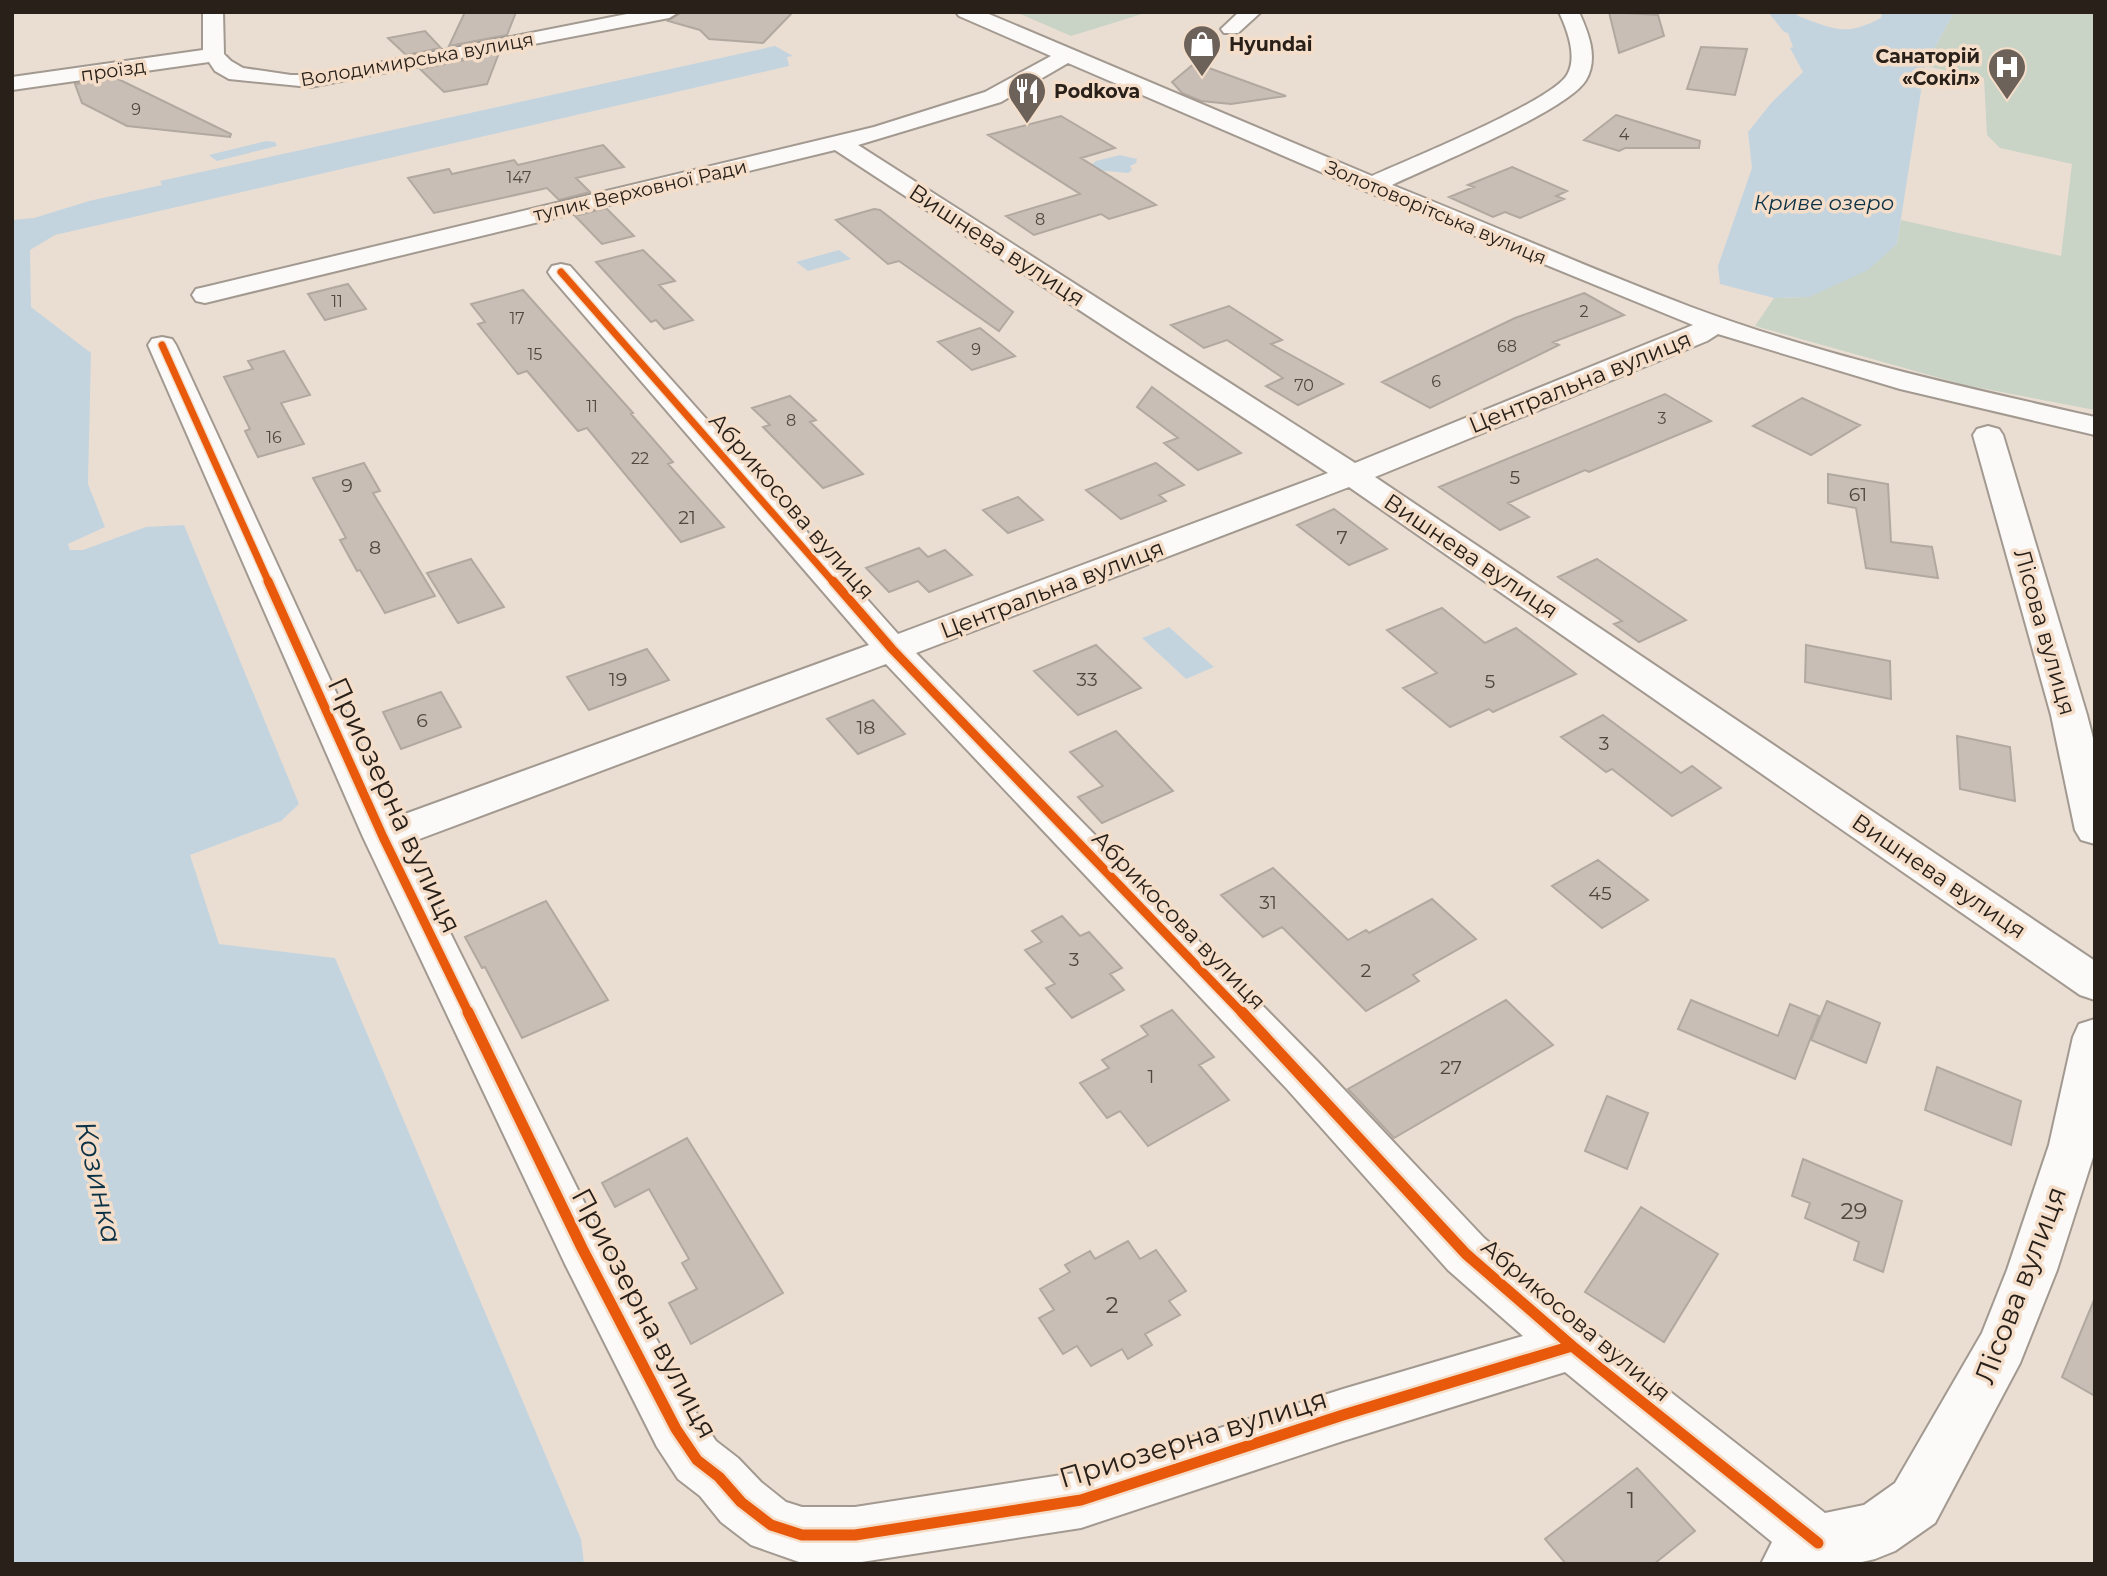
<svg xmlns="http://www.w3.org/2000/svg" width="2107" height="1576" viewBox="0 0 2107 1576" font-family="Montserrat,sans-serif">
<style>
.green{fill:#c9d3c6}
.water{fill:#c4d4df}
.building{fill:#c8beb5;stroke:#b1a89f;stroke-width:2}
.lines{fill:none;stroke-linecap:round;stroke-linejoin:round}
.minor-casing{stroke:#a29990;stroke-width:4}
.minor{fill:#fcfaf8;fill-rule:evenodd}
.cycleway-far2-casing{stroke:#f4dec9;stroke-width:10}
.cycleway-far1-casing{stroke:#f4dec9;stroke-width:13}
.cycleway-casing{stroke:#f4dec9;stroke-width:16}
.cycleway-far2{stroke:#e8590c;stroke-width:7}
.cycleway-far1{stroke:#e8590c;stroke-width:9}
.cycleway{stroke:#e8590c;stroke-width:11}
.labels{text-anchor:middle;stroke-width:7;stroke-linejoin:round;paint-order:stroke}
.far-number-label{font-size:16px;fill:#504840}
.far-poi-label{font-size:19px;font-weight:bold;fill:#282019;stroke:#f4dec9;text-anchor:start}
.far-street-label{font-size:19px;fill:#282019;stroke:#f4dec9}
.number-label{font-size:19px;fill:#504840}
.far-water-label{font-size:21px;font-style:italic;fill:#0a3146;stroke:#f4dec9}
.street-label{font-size:23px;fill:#282019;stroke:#f4dec9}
.near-number-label{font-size:23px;fill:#504840}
.near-street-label{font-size:28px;fill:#282019;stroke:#f4dec9}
.near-water-label{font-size:28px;font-style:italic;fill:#0a3146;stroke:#f4dec9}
</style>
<rect width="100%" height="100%" fill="#eaded3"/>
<!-- green -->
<path class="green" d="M1022,12H1138L1142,14L1071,36L1018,13Z
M1954,12H2095V410L1965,385L1755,326L1774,298L1809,297L1897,244L1901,220L2061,256L2072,164L2000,148L1987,135L1984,78L1925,66Z"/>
<!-- water -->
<path class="water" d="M1768,12H1795L1798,16C1834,29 1845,37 1881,18L1882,12H1954L1925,66L1897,244L1868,270L1809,297L1774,298L1720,284L1718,266L1752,168L1748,132L1772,102L1803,72L1790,48L1793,47L1788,33L1784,32Z
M775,46L793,56L787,57L789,66L55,235L30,250L31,307L91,353L88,484L105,527L68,544L70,550H83L146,527L184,525L299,804L281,821L190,855L219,944L335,958L581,1539L584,1564H12V220L34,218L89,201L162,185L160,181Z
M266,141L275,142L277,146L217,161L209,155Z
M1120,155L1137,159L1136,163L1130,166L1132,170L1128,173L1096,170L1091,165L1096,161Z
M839,250L851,259L808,271L796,262Z
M1169,627L1214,667L1186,679L1142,638Z"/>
<!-- building -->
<path class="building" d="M465,12H516L507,35L449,46Z
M682,12H793L763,43L709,39L700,30L668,21Z
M1609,12L1658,15L1664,36L1619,53Z
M425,31L441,48L406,55L388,38Z
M1701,47L1747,49L1735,95L1687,89Z
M499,53L487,84L444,92L420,69Z
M1195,63L1286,96L1231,104L1201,101L1182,93L1172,82Z
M116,78L231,134L230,137L127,126L82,103L75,84Z
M1616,115L1700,141L1699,148H1625L1619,151L1584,140Z
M1061,116L1115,148L1081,158L1156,205L1109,219L1101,214L1034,235L1006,216L1080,194L988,135Z
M603,145L624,167L576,178L590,192L559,200L547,188L434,213L408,178L449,169L452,174L514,160L518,165Z
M1512,167L1567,191L1556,196L1564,199L1520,218L1505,212L1493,217L1449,197L1474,187L1468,185Z
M606,208L634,236L602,244L575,216Z
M874,209L880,210L1013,312L999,331L899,261L888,264L836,220Z
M643,250L675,281L659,285L693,320L664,329L656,320L651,322L596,262Z
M348,284L366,309L325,320L308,294Z
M523,290L633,413L631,414L673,462L668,464L724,527L681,542L587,428L578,431L527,371L518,374L478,324L485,322L471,304Z
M1584,293L1624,315L1553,342L1559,345L1430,408L1382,382L1515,318Z
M1229,306L1282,340L1271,344L1343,384L1298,405L1266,386L1283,378L1227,340L1204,348L1171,325Z
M980,328L1015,356L972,370L938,342Z
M284,351L310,395L281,403L304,444L258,457L245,431L250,429L224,377L253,369L248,361Z
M1152,387L1241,453L1198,470L1164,443L1178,438L1137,407Z
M1665,394L1711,421L1589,472L1585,470L1508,503L1529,517L1500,530L1439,487Z
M790,396L816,420L810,422L863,474L823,488L763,427L770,425L752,408Z
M1802,398L1860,425L1811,455L1753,426Z
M364,463L380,491L373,493L435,596L385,613L360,570L357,571L340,540L346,538L313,478Z
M1156,463L1184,485L1159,495L1166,501L1121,519L1086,490Z
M1828,474L1888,484L1891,542L1932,547L1938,578L1866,568L1856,508L1828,503Z
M1018,497L1043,520L1008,533L983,510Z
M1334,509L1387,549L1349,565L1297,525Z
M919,548L928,557L945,550L972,575L929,592L918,581L889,592L866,568Z
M471,559L504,607L458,623L427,573Z
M1597,559L1641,589L1686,620L1639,642L1614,624L1622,621L1558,577Z
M1442,608L1485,643L1516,628L1576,674L1493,712L1489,709L1450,727L1403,688L1437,673L1387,630Z
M1096,645L1141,688L1078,715L1034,671Z
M1806,645L1890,661L1891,699L1805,682Z
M647,649L669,680L589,710L567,677Z
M441,692L461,727L401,749L383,712Z
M873,700L905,734L858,754L827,719Z
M1603,715L1681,773L1692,766L1721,788L1672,816L1612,769L1606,772L1561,737Z
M1116,731L1173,791L1102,823L1078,797L1103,786L1070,752Z
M1957,736L2010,747L2015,801L1960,789Z
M1598,860L1648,900L1602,928L1552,886Z
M1273,868L1348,940L1366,930L1369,933L1432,899L1476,939L1413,975L1419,981L1366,1011L1282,927L1263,937L1221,895Z
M546,901L608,1000L522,1038L485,967L482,968L465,937Z
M1062,916L1080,936L1089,932L1122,968L1110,974L1124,990L1072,1018L1046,988L1055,984L1025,950L1042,942L1032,931Z
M1506,1000L1553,1045L1394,1138L1348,1089Z
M1691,1000L1778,1036L1790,1004L1819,1016L1795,1079L1678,1029Z
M1827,1001L1880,1023L1866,1063L1811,1040Z
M1172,1010L1214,1057L1199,1065L1229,1100L1148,1146L1120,1111L1107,1118L1080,1083L1109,1068L1102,1060L1148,1035L1141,1026Z
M1937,1067L2021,1101L2011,1145L1925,1110Z
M1607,1096L1648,1113L1627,1169L1585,1151Z
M687,1138L783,1293L691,1344L669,1303L697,1289L682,1263L689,1259L649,1189L615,1207L602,1183Z
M1803,1159L1902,1201L1883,1272L1854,1260L1859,1242L1805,1218L1810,1203L1792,1196Z
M1641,1207L1718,1254L1664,1342L1585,1292Z
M1128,1241L1140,1259L1156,1250L1186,1291L1169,1301L1180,1315L1145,1334L1152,1345L1128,1359L1122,1349L1091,1366L1077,1346L1063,1354L1039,1318L1054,1310L1040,1289L1070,1272L1065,1265L1090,1251L1095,1259Z
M2094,1300H2095V1396L2062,1377Z
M1637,1468L1695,1531L1654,1564H1566L1545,1539Z"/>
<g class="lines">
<defs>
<path id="minor" d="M203,12H223L224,54L231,61L243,68L291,75H310L368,65L637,12H679L669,18L310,87L229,79L215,71L209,62L12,90V77L203,50Z
M956,12H984L1372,176C1407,160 1551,102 1567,75C1578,57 1567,29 1559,12H1579C1588,32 1599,58 1586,80C1568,111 1431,166 1392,185C1492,225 1591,269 1691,307C1822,356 1959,386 2095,417V435L1900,389L1718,334L1707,341L1375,477L2095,961V1000L2080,995L1349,487L916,653L1319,1063L1484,1238L1590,1329L1825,1513L1864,1505L1895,1483L1982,1333L2007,1270L2049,1145L2073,1037L2079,1024L2095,1019V1151L2057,1270L2020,1363L1935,1523L1895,1551L1875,1559L1853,1564H1761L1772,1542L1565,1372L1343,1441L1081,1528L855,1563H802L751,1545L721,1522L700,1496L678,1479L657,1447L565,1264L363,837L148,345L152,339L162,337L172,339L176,345L394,818L869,645L552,278L548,272L552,266L561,264L570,266L898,634L1328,473L835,150L205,303L196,301L192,295L196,289L205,287L874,127L985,92L1051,56L959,16ZM1068,63L1363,190L1693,325L1355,463L858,145L1001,102ZM886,664L1287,1089L1448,1270L1523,1336L1343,1389L1081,1472L855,1507H802L786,1502L761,1482L738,1458L716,1441L695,1411L599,1232L406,844Z
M1239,12H1261L1238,33H1224L1221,29Z
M1988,426L1999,429L2003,435L2087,715L2095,746V844L2081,840L2075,830L2051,715L1973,435L1977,429Z"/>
</defs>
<!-- minor casing -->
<use href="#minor" class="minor-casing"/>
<!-- minor -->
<use href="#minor" class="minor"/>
<defs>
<path id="cycleway-far2" d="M561,272L834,583
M162,345L269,583"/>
<path id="cycleway-far1" d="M268,581L383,837L469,1014
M833,581L892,649L1243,1014"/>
<path id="cycleway" d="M468,1012L582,1248L676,1429L697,1460L719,1477L741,1502L771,1525L802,1535H855L1081,1500L1343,1415L1572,1346
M1242,1012L1466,1254L1572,1346L1818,1543"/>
</defs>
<!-- cycleway-far2 casing -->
<use href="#cycleway-far2" class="cycleway-far2-casing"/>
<!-- cycleway-far1 casing -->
<use href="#cycleway-far1" class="cycleway-far1-casing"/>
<!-- cycleway casing -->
<use href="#cycleway" class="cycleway-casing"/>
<!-- cycleway-far2 -->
<use href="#cycleway-far2" class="cycleway-far2"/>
<!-- cycleway-far1 -->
<use href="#cycleway-far1" class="cycleway-far1"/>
<!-- cycleway -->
<use href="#cycleway" class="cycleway"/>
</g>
<!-- icons -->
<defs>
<symbol id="shop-pin" viewBox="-11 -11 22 30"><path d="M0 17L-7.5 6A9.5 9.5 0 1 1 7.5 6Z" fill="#6c625a" stroke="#f4dec9"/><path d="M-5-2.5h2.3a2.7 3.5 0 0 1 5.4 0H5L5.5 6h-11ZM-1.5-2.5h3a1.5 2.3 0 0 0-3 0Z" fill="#fff"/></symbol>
<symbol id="hospital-pin" viewBox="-11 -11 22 30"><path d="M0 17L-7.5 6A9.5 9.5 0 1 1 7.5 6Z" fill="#6c625a" stroke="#f4dec9"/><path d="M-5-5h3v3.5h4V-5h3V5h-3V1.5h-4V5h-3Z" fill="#fff"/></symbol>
<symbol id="restaurant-pin" viewBox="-11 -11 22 30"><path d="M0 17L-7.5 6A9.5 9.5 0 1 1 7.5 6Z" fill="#6c625a" stroke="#f4dec9"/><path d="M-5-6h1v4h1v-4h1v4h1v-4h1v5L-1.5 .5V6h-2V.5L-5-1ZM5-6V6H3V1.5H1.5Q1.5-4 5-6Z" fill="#fff"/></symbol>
</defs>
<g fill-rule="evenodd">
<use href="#shop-pin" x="1180" y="22" width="44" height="60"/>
<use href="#hospital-pin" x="1985" y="45" width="44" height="60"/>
<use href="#restaurant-pin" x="1005" y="69" width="44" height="60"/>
</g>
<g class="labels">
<!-- far-number labels -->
<g class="far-number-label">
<text x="136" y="115">9</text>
<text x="1624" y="140">4</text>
<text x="519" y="183">147</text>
<text x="1040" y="225">8</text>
<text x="337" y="307">11</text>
<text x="1584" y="317">2</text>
<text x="517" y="324">17</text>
<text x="1507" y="352">68</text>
<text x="976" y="355">9</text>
<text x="535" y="360">15</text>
<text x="1436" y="387">6</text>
<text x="1304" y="391">70</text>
<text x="592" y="412">11</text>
<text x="1662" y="424">3</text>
<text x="791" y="426">8</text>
<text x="274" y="443">16</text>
<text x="640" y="464">22</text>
</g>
<!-- far-poi labels -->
<g class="far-poi-label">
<text x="1229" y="51">Hyundai</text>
<text x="1980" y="63" text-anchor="end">Санаторій<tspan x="1980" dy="22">«Сокіл»</tspan></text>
<text x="1054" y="98">Podkova</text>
</g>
<!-- far-street labels -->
<g class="far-street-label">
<text transform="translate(417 59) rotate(-10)" y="7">Володимирська вулиця</text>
<text transform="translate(113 70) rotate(-8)" y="7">проїзд</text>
<text transform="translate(640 190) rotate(-13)" y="7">тупик Верховної Ради</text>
<text transform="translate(1436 212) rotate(23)" y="7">Золотоворітська вулиця</text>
</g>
<!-- number labels -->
<g class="number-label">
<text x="1515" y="484">5</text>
<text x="347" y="492">9</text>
<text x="1858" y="501">61</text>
<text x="687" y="524">21</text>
<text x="1342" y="544">7</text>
<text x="375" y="554">8</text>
<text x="618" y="686">19</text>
<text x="1087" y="686">33</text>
<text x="1490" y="688">5</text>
<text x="422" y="727">6</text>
<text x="866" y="734">18</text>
<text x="1604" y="750">3</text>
<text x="1600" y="900">45</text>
<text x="1268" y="909">31</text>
<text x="1074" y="966">3</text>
<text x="1366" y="977">2</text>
<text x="1451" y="1074">27</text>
<text x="1151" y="1083">1</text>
</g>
<!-- far-water labels -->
<g class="far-water-label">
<text x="1824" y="210">Криве озеро</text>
</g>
<!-- street labels -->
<g class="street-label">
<text transform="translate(997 245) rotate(33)" y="8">Вишнева вулиця</text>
<text transform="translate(1580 382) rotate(-22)" y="8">Центральна вулиця</text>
<text transform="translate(792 506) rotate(49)" y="8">Абрикосова вулиця</text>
<text transform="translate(1471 556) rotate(34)" y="8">Вишнева вулиця</text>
<text transform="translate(1052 589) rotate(-21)" y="8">Центральна вулиця</text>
<text transform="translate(2045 632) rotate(74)" y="8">Лісова вулиця</text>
<text transform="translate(1939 876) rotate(34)" y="8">Вишнева вулиця</text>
<text transform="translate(1179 920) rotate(46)" y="8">Абрикосова вулиця</text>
<text transform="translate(1576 1320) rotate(40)" y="8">Абрикосова вулиця</text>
</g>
<!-- near-number labels -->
<g class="near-number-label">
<text x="1854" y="1219">29</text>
<text x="1112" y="1313">2</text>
<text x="1631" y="1508">1</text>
</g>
<!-- near-street labels -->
<g class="near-street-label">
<text transform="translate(395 805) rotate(65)" y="10">Приозерна вулиця</text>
<text transform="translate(2020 1285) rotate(-69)" y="10">Лісова вулиця</text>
<text transform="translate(645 1313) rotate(62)" y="10">Приозерна вулиця</text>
<text transform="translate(1193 1438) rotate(-17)" y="10">Приозерна вулиця</text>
</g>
<!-- near-water labels -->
<g class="near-water-label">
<text transform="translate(99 1182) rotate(77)" y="10">Козинка</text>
</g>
</g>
<!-- border -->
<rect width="2107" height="1576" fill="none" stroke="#282019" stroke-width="28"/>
</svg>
